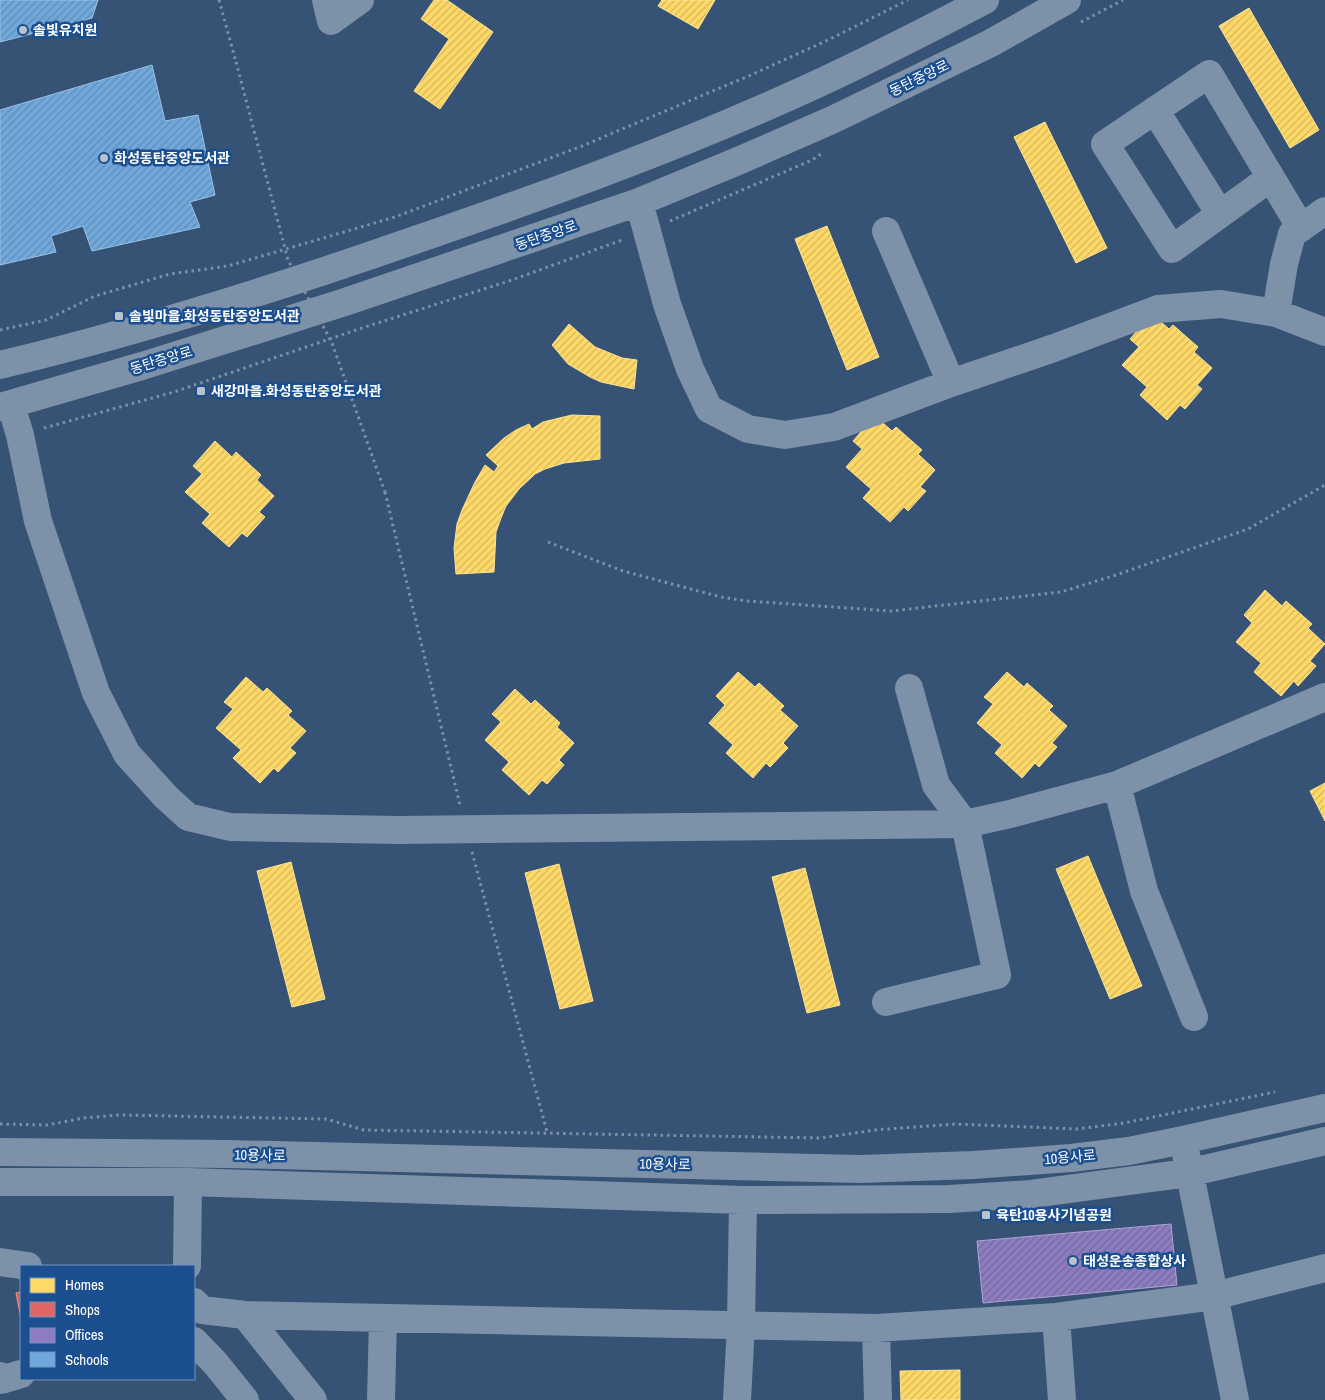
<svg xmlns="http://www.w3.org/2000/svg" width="1325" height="1400" viewBox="0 0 1325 1400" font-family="'Archivo Narrow','Noto Sans KR',sans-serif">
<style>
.homes{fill:url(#homes-hatch);stroke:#ffe494}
.shops{fill:url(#shops-hatch);stroke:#e99494}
.offices{fill:url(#offices-hatch);stroke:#b0a3d5}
.schools{fill:url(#schools-hatch);stroke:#9ac2e6}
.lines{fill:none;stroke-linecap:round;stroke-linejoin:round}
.path{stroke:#7d92a8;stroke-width:3;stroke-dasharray:2.5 4;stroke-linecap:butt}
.minor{stroke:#7d92a8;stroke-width:28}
.path-bridge{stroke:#7d92a8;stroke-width:3;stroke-dasharray:2.5 4;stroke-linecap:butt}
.poi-dot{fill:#b9c2ce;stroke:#1b4f8f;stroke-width:2}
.labels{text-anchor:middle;stroke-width:5;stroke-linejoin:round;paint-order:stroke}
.poi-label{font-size:14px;font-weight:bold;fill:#fff;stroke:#1b4f8f;text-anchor:start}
.street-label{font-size:14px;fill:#fff;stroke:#1b4f8f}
</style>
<defs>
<pattern id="homes-hatch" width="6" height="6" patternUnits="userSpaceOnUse" patternTransform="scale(1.25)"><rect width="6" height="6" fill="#ffd966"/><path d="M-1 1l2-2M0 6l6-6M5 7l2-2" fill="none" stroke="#d2b660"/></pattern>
<pattern id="shops-hatch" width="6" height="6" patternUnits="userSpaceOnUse" patternTransform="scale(1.25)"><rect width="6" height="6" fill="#e06666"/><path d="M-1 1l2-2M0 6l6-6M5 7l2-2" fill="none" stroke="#ac5d5d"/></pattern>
<pattern id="offices-hatch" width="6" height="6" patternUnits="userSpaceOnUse" patternTransform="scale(1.25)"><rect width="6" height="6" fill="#8e7cc3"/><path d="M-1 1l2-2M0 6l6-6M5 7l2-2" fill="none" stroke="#746993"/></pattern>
<pattern id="schools-hatch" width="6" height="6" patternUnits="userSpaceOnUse" patternTransform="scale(1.25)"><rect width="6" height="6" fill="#6fa8dc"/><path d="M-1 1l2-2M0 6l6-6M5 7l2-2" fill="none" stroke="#648cb1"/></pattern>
</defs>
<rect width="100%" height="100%" fill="#365274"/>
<!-- homes -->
<path class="homes" d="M434,0H447L493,32L440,109L414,91L449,39L421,19Z
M662,0H715L698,29L658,6Z
M1249,8L1319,130L1290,148L1219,26Z
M1045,122L1107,248L1076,263L1014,137Z
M827,226L879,357L847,370L795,239Z
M1152,314L1169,329L1173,325L1198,347L1194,352L1212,368L1197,385L1202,389L1185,409L1180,405L1167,420L1140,395L1147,387L1122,365L1139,347L1130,339Z
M569,324L595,347L622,358L637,360L634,389L601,382L590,377L568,364L552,345Z
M572,415L600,416V459L564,463L545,469L535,474L519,489L506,506L501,518L496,532L494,572L456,574L454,548L457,524L462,510L475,482L485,465L494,472L498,466L486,455L504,438L516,430L529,424L532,429L543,422Z
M875,416L892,431L896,427L922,450L918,454L935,470L920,487L926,491L908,511L904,507L890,522L863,498L871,489L846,467L862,449L853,441Z
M215,441L232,457L236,452L261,475L257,480L274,496L259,512L265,517L247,537L242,533L229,547L202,523L210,514L185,492L202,474L193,466Z
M1265,590L1282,606L1286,601L1312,624L1308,628L1325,644L1310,661L1316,666L1298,686L1294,681L1281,696L1254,672L1261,663L1236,642L1252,623L1244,615Z
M738,672L755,687L759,683L784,706L780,710L798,726L783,743L788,748L770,767L766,763L753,778L726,753L733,745L709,723L725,705L716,696Z
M1007,672L1024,687L1027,683L1053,706L1049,710L1067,726L1052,743L1057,747L1039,767L1035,763L1022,778L995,753L1002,745L977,723L993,704L984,697Z
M246,677L263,692L267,688L292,711L288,715L306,731L290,748L296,753L278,772L274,768L260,783L233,758L241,750L216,728L233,709L224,702Z
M515,689L531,704L535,700L560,723L557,727L574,743L559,760L564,765L547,784L542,780L529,795L502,770L509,762L485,740L501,722L492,714Z
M1325,783V821L1310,791Z
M1088,856L1142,986L1110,999L1056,869Z
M291,862L325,999L292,1007L257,871Z
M559,864L593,1001L560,1009L525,873Z
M805,868L840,1005L807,1013L772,877Z
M960,1370V1400H901L900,1371Z"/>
<!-- shops -->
<path class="shops" d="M21,1292V1319L16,1293Z"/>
<!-- offices -->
<path class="offices" d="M1171,1224L1177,1285L983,1303L977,1241Z"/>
<!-- schools -->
<path class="schools" d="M0,0H98L92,18L0,42Z
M152,65L165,121L198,115L215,195L190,202L200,227L92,251L83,226L51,236L56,252L0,265V110Z"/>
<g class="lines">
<!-- path -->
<path class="path" d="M219,0L236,62
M1081,22L1123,0
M670,221L812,160L824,152
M0,330L46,320L95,296L170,274L228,266L395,217L582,146L751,75L828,40L908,0
M44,428L174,392L359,329L509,281L625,239
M385,492L460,805
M548,542L623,571L721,597L747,601L891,611L1061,592L1116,575L1248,529L1325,485
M472,852L547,1132
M0,1124L47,1125L84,1118L119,1115L326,1119L364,1130L821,1138L875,1130L955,1124L1077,1129L1124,1123L1275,1092"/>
<!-- minor -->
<path class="minor" d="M326,0L331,21L360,0
M1155,110L1220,214
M1270,178L1172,249L1105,144L1209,74L1301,228
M639,202L667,304L690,369L709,409L748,429L785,435L834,427L951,383L1054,348L1158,309L1221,304L1276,313L1325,332
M886,231L951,383
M1276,313L1284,264L1292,234L1325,211
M0,365C141,331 278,288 415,240C543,196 672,150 795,94C860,65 922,33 985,0
M11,405L20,435L38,521L96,693L127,754L166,797L188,817L230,827L399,830L965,824L1010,814L1117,785L1325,697
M0,407L142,366L342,303L639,202L738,161L832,120L991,43L1067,0
M1117,785L1144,891L1194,1017
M886,1002L997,975L965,824L936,785L909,688
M0,1152L228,1154L860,1169L973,1165L1071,1158L1129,1151L1183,1140L1325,1108
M1186,1154L1235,1400
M0,1182H188L743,1200L949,1199L1031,1194L1188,1173L1325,1141
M0,1262L28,1266
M187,1266L188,1182
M194,1302L202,1310L245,1315L876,1328L1056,1317L1214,1296L1325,1268
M245,1315L313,1400
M1056,1317L1062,1400
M876,1328L878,1400
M194,1341L216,1364L245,1400
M0,1376L1,1380L21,1374
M381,1400L383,1318
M737,1400L741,1325L743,1200"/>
<!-- path-bridge -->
<path class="path-bridge" d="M236,62L288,260L332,343L385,492"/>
</g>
<!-- markers -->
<g class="poi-dot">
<circle cx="23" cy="30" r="5"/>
<circle cx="104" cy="158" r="5"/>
<rect x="114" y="311" width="10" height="10" rx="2.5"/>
<rect x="196" y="386" width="10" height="10" rx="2.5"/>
<rect x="981" y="1210" width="10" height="10" rx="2.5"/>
<circle cx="1073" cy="1261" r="5"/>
</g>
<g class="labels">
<!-- poi labels -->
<g class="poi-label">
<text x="33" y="35">솔빛유치원</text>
<text x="114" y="163">화성동탄중앙도서관</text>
<text x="129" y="321">솔빛마을.화성동탄중앙도서관</text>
<text x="211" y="396">새강마을.화성동탄중앙도서관</text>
<text x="996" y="1220">육탄10용사기념공원</text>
<text x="1083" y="1266">태성운송종합상사</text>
</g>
<!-- street labels -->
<g class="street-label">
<text transform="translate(919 78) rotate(-26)" y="5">동탄중앙로</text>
<text transform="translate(546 235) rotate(-19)" y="5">동탄중앙로</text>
<text transform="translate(161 360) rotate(-17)" y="5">동탄중앙로</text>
<text transform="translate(260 1155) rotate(1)" y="5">10용사로</text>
<text transform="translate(1070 1157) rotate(-5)" y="5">10용사로</text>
<text transform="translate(665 1164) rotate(1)" y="5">10용사로</text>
</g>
</g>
<!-- legend -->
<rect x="20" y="1265" width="175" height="115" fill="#1b4f8f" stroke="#7695bc"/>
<rect x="30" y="1278" width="25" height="15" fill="#ffd966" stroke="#7695bc"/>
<text x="65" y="1290" font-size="15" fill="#ffffff">Homes</text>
<rect x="30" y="1302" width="25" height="15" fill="#e06666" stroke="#7695bc"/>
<text x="65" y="1315" font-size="15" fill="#ffffff">Shops</text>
<rect x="30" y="1328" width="25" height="15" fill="#8e7cc3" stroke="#7695bc"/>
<text x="65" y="1340" font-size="15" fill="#ffffff">Offices</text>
<rect x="30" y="1352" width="25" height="15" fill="#6fa8dc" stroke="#7695bc"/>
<text x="65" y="1365" font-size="15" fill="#ffffff">Schools</text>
</svg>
